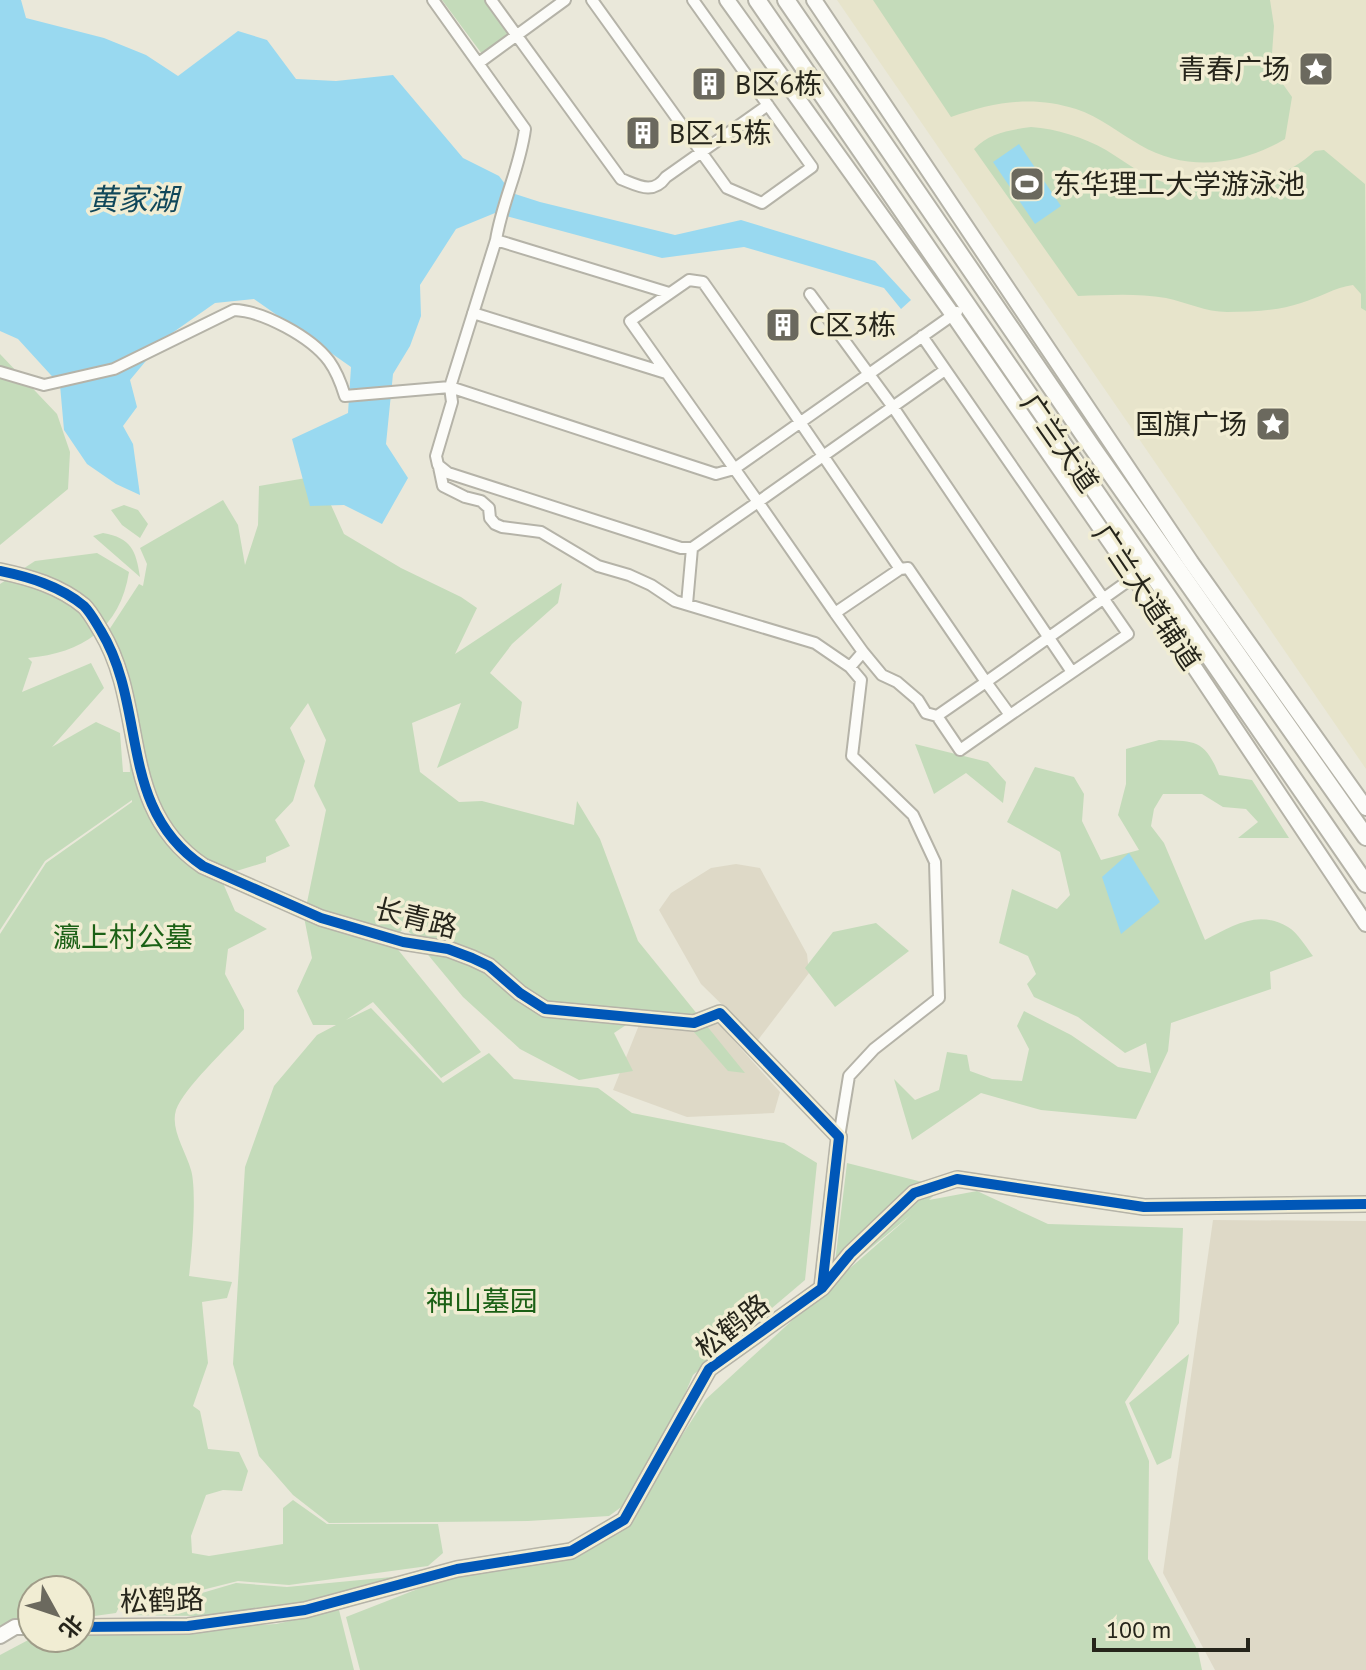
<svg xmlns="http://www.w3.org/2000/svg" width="1366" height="1670" viewBox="0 0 1366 1670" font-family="'PT Sans','Noto Sans SC',sans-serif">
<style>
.built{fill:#e7e4cb}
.industrial{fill:#ded9c7}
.green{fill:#c4dbba}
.water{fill:#99d9f0}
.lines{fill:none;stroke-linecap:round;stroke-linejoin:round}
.minor-casing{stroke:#b5b3a8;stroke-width:14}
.tertiary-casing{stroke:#b5b3a8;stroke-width:18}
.secondary-casing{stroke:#b5b3a8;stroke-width:18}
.primary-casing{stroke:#b5b3a8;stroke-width:20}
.minor{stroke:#fcfcf9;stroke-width:10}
.tertiary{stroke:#fcfcf9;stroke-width:14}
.secondary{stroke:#fcfcf9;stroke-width:14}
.primary{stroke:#fcfcf9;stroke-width:16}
.cycleway-casing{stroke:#f1edd3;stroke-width:15}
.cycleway{stroke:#0057b8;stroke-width:10}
.labels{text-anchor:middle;stroke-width:7;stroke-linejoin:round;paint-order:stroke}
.poi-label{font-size:28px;fill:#26251b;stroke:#f1edd3;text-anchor:start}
.street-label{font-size:28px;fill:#26251b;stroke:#f1edd3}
.park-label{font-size:28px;fill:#1b6015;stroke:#f1edd3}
.water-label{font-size:30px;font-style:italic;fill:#10475a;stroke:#f1edd3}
</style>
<rect width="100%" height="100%" fill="#eae8da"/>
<!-- built -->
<path class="built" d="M837,0H1366V769Z"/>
<!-- industrial -->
<path class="industrial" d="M736,864L760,868L807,954L809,973L758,1040L701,984L659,910L671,893L711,868Z
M719,1024L780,1092L774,1113L687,1117L613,1090L639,1025Z
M1213,1220L1366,1221V1670H1215L1163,1573Z"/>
<!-- green -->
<path class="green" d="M442,0H488L510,32L482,54Z
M873,0H1270L1274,26L1271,67L1292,97L1285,139C1240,166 1186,172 1140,145C1119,133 1100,117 1076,109C1032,95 994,102 951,117Z
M1031,127C1057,129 1083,137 1106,150C1124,161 1140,174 1160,181C1212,198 1274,188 1315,151L1324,150L1365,184L1366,311L1361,308V294L1353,285C1335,287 1319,298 1301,303C1277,311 1252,312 1227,312C1206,312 1186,302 1166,298C1137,293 1108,295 1078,296L974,149C989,133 1010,130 1031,127Z
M0,354L57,414L70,452L68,489L0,545Z
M318,476L344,534L401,568L461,597L477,608L455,654L562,583L558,603L512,644L490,673L522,702L518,728L437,768L461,703L412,723L420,772L459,802L482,801L574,825L577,801L600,839L638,941L745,1073L728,1071L686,1023L641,1015L614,1033L633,1071L579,1080L520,1049L463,997L405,927L391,941L481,1052L441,1078L373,1002L346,1020L371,1008L443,1083L489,1053L514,1079L598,1088L632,1113L784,1143L817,1163L805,1280L693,1375L657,1459L635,1497L609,1516L528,1521L329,1523L293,1495L259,1456L233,1364L245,1167L274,1086L317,1035L336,1025H313L297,991L312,958L304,917L326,810L314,786L326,740L308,703L290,728L305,761L293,801L275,820L290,846L266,857V862L220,876L235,911L267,929L228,949L225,974L244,1010V1029C227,1048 184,1088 176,1110C170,1129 186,1152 191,1170C197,1190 192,1254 189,1276L232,1282L227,1298L202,1302L208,1363L193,1406L200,1411L208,1449L239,1452L248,1471L242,1491L223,1490L206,1495L191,1536L192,1553L209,1556L283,1544V1508L293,1500L327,1524H438L443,1553L428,1566L289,1585L238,1581L138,1606L121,1603L116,1613L80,1618V1590H32V1620L24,1619L0,1633V934L46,863L132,802V800L45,861L0,930V584L35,561L97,553L129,572C120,629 82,653 28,658L32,662L22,692L91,663L104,688L52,747L96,722L120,733L123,772H130L129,748L107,633L139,584L143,586L147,564L140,548L223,500L238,525L245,565L258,525L259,486Z
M124,505L138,510L148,524L140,538L122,525L111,510Z
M103,533C131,538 136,550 140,577L93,536Z
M1159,740C1194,741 1205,739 1219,775L1252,780L1289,838H1238L1258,822L1246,809L1223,807L1202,794H1163L1154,809L1151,826L1164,843L1205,940C1232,926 1258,909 1288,927C1298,933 1306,947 1313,956L1270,972L1271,989L1171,1023L1168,1051L1136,1119L1041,1110L981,1093L912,1140L894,1079L915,1100L939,1090L947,1052L967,1055L970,1071L992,1079L1022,1081L1029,1049L1017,1026L1024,1011L1071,1035L1118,1067L1151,1073L1146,1043L1125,1053L1078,1017L1034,997L1027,984L1036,974L1028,956L999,943L1012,889L1057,909L1070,895L1060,852L1007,822L1035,767L1074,777L1084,794L1082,821L1101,860L1139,850L1118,815L1126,784V749Z
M915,744L988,762L1006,782L1003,803L966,773L934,794Z
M876,923L909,951L835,1007L805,968L833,932Z
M847,1163L942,1187L929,1200L977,1191L1048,1224L1183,1228L1179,1323L1125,1402L1149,1461L1148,1559L1198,1651L1202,1670H360L346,1617L451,1576L571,1555L619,1532L705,1400L833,1283L912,1214L833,1279Z
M1189,1354L1171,1458L1157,1465L1129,1403Z
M413,1575L305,1605L195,1616L127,1615L236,1583L287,1587Z
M339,1610L354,1670H0V1655L32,1638H80V1635L276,1624Z"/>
<!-- water -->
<path class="water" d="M0,0H21L26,18L104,38L146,55L178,76L238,31L267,40L296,79L336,81L393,75L463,158L499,176L512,193L540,202L675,235L741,220L875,261L911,300L901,309L884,288L744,247L662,258L495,213L456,229L420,285L421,316L410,346L393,374L386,444L408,478L382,524L344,505L310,506L292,439L348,413L351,367L254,299L215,303L165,338L130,380L137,407L123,426L133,444L140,495L116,484L87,464L64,430L60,385L18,339L0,331Z
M1019,144L1061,206L1035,224L993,162Z
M1129,853L1160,902L1121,934L1102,877Z"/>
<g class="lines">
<defs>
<path id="minor" d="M433,0L525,129C520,168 502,202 496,240
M491,0L621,179C639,186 653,195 666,177L768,105
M592,0L727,188L762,203L812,167L693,0
M480,62L565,0
M669,293L496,240L450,387L716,474L734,469L957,312
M810,294L893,407L1072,672
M473,313L666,373
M945,370L758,502L630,321L689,280L703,282C770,377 835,473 900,569L908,568L986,682L1138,574
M0,372L44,385L114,369L234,310C263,311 311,337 329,361C337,372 341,383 345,396L450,387L452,402L436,456L438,465L448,473L681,548H692L758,502L835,613
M439,467L443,486L465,497L481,501L489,508L490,518L495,524L502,527L541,532L598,566L629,575L651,585L675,601L815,643L850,667
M687,604L692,548
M863,652L882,675L897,682L918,700L926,713L937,716L986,682L1010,715L1128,634L922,336
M937,716L960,750L1010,715
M839,1137L849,1076L874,1049L939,998L935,862L913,815L852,756L861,680L850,667L863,652L835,613L900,569"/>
<path id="tertiary" d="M0,571C29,577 60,586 84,606C91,613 96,623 101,631C148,709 117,808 203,866L321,918L403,942L448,949L472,958L489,966L520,993L545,1009L694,1023L720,1013L839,1137L822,1287
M80,1627L188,1626L305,1610L457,1569L571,1551L624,1520L709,1369L822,1288L850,1254L914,1193L957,1179L1144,1207L1366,1204
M0,1636L15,1627H32"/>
<path id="secondary" d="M727,0L953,315L1134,577L1366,924
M814,0L1191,562L1366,808"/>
<path id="primary" d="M757,0L1366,884
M786,0L1092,447L1366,837"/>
</defs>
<!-- minor casing -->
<use href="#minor" class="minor-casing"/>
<!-- tertiary casing -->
<use href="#tertiary" class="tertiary-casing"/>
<!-- secondary casing -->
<use href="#secondary" class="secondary-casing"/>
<!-- primary casing -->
<use href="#primary" class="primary-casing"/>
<!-- minor -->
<use href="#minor" class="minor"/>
<!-- tertiary -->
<use href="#tertiary" class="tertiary"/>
<!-- secondary -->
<use href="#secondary" class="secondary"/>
<!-- primary -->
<use href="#primary" class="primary"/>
<defs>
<path id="cycleway" d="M0,571C29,577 60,586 84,606C91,613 96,623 101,631C148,709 117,808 203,866L321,918L403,942L448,949L472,958L489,966L520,993L545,1009L694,1023L720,1013L839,1137L822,1288
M80,1627L188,1626L305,1610L457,1569L571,1551L624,1520L709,1369L822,1288L850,1254L914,1193L957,1179L1144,1207L1366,1204"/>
</defs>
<!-- cycleway casing -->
<use href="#cycleway" class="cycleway-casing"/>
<!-- cycleway -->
<use href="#cycleway" class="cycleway"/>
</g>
<!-- icons -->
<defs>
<symbol id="sight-square" viewBox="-11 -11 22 22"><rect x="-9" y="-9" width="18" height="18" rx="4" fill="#6b695e" stroke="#f1edd3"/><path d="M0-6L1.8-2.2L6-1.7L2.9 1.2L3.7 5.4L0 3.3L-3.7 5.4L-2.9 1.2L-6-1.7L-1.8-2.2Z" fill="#fff"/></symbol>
<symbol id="building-square" viewBox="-11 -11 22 22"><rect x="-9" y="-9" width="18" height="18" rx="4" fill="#6b695e" stroke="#f1edd3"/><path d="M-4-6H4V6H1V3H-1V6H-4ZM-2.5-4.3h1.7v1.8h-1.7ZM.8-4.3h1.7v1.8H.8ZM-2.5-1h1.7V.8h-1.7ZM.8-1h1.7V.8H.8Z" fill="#fff"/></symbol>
<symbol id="stadium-square" viewBox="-11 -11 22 22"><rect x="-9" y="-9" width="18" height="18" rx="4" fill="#6b695e" stroke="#f1edd3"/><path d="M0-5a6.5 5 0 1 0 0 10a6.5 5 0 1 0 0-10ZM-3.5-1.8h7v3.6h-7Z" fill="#fff"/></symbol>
</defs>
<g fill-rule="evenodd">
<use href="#sight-square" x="1296" y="49" width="40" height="40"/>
<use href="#building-square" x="689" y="64" width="40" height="40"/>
<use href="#building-square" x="623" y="113" width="40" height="40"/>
<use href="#stadium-square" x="1007" y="164" width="40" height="40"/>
<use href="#building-square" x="763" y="305" width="40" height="40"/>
<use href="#sight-square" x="1253" y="404" width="40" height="40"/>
</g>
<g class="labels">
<!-- poi labels -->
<g class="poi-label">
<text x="1290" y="79" text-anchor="end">青春广场</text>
<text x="735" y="94">B区6栋</text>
<text x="669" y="143">B区15栋</text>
<text x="1053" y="194">东华理工大学游泳池</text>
<text x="809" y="335">C区3栋</text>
<text x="1247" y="434" text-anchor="end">国旗广场</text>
</g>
<!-- street labels -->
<g class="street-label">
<text transform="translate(1060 443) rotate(55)" y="10">广兰大道</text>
<text transform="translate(1147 597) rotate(56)" y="10">广兰大道辅道</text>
<text transform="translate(416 918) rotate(14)" y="10">长青路</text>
<text transform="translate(732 1326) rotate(-38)" y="10">松鹤路</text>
<text transform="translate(162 1600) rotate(-2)" y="10">松鹤路</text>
</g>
<!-- park labels -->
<g class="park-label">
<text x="123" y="947">瀛上村公墓</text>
<text x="482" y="1311">神山墓园</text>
</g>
<!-- water labels -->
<g class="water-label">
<text x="133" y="210">黄家湖</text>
</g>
</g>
<!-- north arrow -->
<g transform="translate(56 1614) rotate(130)"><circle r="38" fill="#f1edd3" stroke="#a09d89" stroke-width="2"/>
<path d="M0-6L14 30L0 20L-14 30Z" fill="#6b695e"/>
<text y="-12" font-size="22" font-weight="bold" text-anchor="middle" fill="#26251b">北</text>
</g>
<!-- scale -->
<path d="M1094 1638v12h154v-12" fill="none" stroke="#26251b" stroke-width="4"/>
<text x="1106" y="1638" font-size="24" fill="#26251b" stroke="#f1edd3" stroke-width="6" paint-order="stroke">100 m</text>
</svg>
